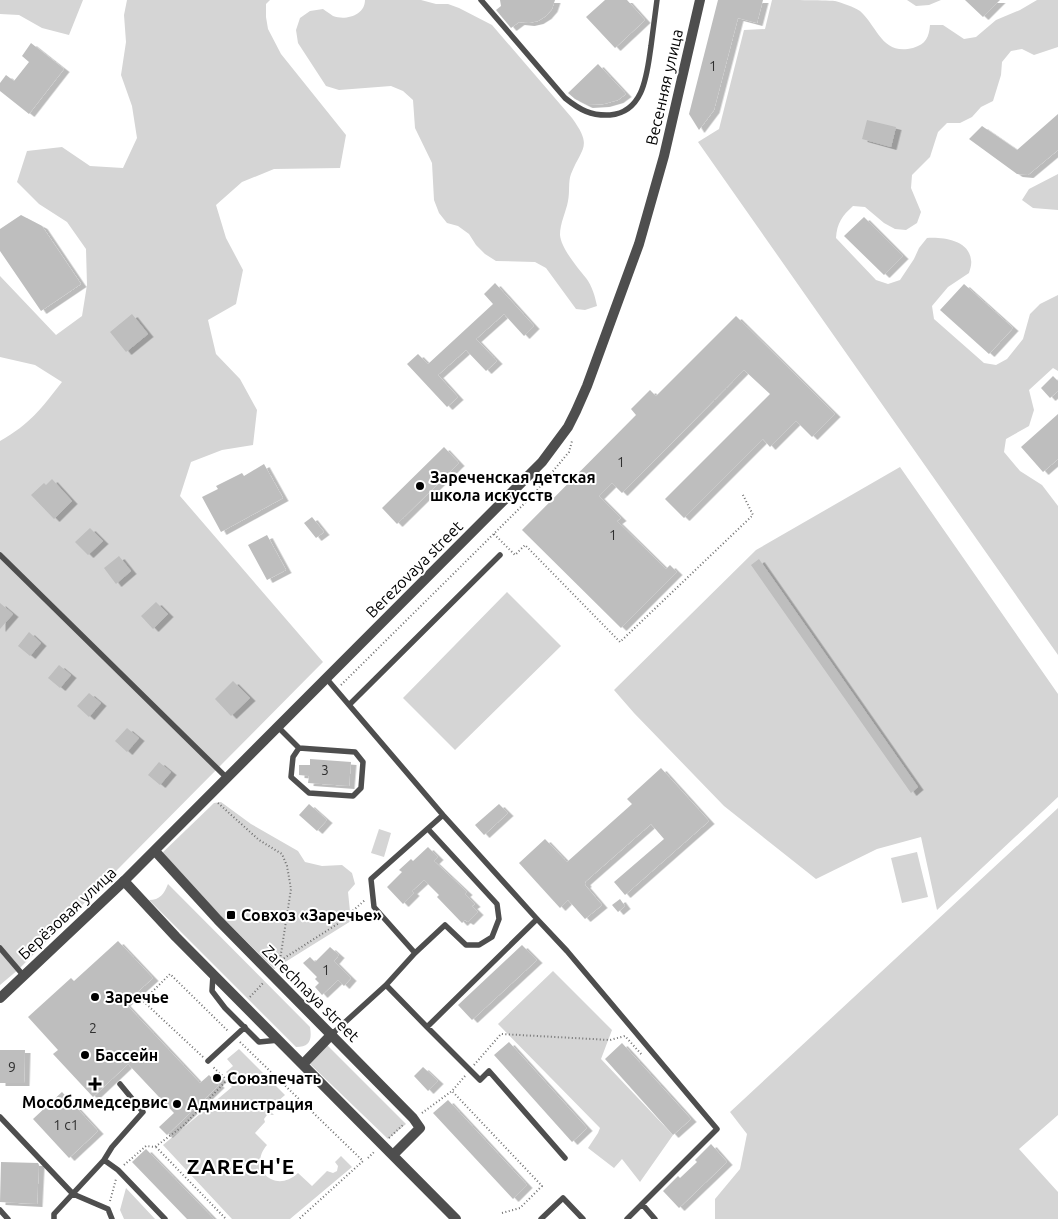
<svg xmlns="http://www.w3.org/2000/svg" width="1058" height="1219" viewBox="0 0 1058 1219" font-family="Ubuntu,sans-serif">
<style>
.green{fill:#d5d5d5}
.building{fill:#bebebe;filter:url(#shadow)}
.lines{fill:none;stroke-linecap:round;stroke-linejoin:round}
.path{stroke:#707070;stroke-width:2;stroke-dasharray:1 2.5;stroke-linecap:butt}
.service{stroke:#4e4e4e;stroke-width:5.5}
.minor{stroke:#4e4e4e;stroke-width:10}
.tertiary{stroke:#4e4e4e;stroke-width:10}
.poi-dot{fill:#000;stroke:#fff;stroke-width:2}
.labels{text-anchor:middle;stroke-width:4;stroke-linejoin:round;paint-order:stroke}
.number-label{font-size:14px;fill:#303030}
.street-label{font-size:16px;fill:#000;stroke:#fff}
.poi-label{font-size:16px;font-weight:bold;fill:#000;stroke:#fff;text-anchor:start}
.district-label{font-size:21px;font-weight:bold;letter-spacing:1px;fill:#000;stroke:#fff}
</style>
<defs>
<filter id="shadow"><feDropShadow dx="5.5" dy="3" stdDeviation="0" flood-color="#0004"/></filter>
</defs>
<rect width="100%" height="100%" fill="#fff"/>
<!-- green -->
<path class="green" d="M0,0H83L69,35L42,28L19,15L0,14Z
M127,0H270L266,4V17L268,29L281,54L346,135L340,168L274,169L242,182L216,205L226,238L243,270L236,304L208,320L216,354L240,379L257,410L253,445L222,450L191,462L180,496L323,662L19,969L0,985V441C31,423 40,410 62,382L35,365L0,357V276L56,335L82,316L87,285L86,249L67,222L39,204L17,182L27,151L62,147L90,166L123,168L137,138L132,106L121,75L126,42L124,15Z
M365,0H421L436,4H448L459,8L492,25L572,118C593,147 582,147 571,174C568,182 570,192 568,201C566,212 560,223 560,235C561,248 577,267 586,278C592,286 595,296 597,306L585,310L576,309L546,268L535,262L496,261L485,254L476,245L469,234L458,226L447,223L439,213L434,200L432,163L415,128L413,100L403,91L391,86L339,90L326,86L298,43L296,30L300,18L310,11L323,9C326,11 330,14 333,16C346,21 365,15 365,0Z
M772,0C787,0 822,0 835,1C842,3 854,7 860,11C878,27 882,56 913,48C926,44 929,37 930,25H943L964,39L976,37L996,20L1020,10L1037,0H1058V47L1034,55L1022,49L1011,51L1002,62L1001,75L993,101L981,107L972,117L960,123H947L938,132L930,157L912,175L911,188L921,212L917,223L906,230L895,229L884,223L865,207L853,206C842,216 837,223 836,238L876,280L888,284L900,280L914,259L919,248L927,238C943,237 969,240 971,260C972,264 970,269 969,273L948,287L932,306L934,319L984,363L996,365L1007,359L1023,339L1030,314L1040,304L1058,295V371L1053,368L1029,390L1034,410L1029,426L1006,439L1004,452L1020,471L1042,485L1058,506V655L698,142L719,129L744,30L765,29Z
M907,0H941L929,5L916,6Z
M1058,174V210L1033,208L1022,200L1029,189Z
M900,467L1058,694V797L937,910L921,837L877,849L816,879L724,806L634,713L614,690L756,550Z
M507,592L561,646L455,750L403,698Z
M221,802L251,824L298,851L305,862L322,866L342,865L352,873L355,884L348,892L351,921L274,969L160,855L214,803Z
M1058,808V1115L1019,1149L1058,1192V1219H715V1199L740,1169L747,1134L730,1112Z
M379,829L391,833L384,857L371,853Z
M917,852L928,897L902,903L891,858Z
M168,884L310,1027C312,1040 310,1047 296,1047L149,900C160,900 164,894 168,884Z
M553,971L612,1030L601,1059L673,1135L640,1182L622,1159L614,1168L588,1148L598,1133L600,1128L498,1024Z
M327,1045L406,1124L388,1139L309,1063Z
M239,1049L285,1095L277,1102L274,1101L270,1104L271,1108L269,1110L274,1115H267L264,1119L265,1122L255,1133L267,1145C247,1168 275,1195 298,1173L312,1186L327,1171L333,1173L337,1171L338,1166L335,1162L341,1156L352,1167L290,1219H232L163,1145L232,1087L227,1082L232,1078L226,1072L233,1066L227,1059Z
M126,1188L155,1219H124L120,1210Z"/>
<!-- building -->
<path class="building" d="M500,0H555L552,9L546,16L538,21L529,23L519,22L511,28L496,10L501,6Z
M605,0H627L645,20L615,48L586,17Z
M718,0H763L757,23L738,18L714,110L699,130L689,114Z
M965,0H1000L983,17Z
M31,43L64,69L29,114L0,91V83L6,75L14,81L29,62L22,56Z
M598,64L626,94L618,100L604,104L587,105L575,99L568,93Z
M1058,114V150L1028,175L1017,174L969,139L982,126L1017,150Z
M867,120L896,127L891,147L862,139Z
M21,215L42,226L81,284L41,311L0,251V229Z
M864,217L903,256L884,275L844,236Z
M495,283L534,326L524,336L504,314L476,339L497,361L486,371L466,350L438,375L458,397L447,407L407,364L418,354L428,364L493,304L484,294Z
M964,284L1013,328L989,354L940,310Z
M132,314L148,334L126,352L110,332Z
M736,316L835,414L812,437L796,421L770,447L763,439L684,518L665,499L770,394L744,370L622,493L612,483L599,496L621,518L617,521L666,569L670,565L677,572L621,628L522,530L636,415L631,409L650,390L656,396Z
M1053,376L1058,381V391L1050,398L1041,388Z
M1058,414V459L1043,472L1021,447Z
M444,447L459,463L397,524L382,508Z
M264,464L283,498L221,532L202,497L218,489L216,486L242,473L244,476Z
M52,479L72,501L54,519L31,495L44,483L46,485Z
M312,517L324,532L316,538L304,523Z
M90,528L103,541L88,555L75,542Z
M267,535L286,570L267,580L248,545Z
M119,556L131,571L116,584L104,568Z
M759,559L918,787L911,793L751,565Z
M156,602L168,614L153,629L141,616Z
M0,603L13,614L0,629Z
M29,632L41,643L30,656L18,646Z
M59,665L71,675L60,688L48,678Z
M233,681L250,698L231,716L215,699Z
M89,693L101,703L89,717L77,706Z
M127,728L139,738L127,752L115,741Z
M310,759L351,762L349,786L308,783L309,776L299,775V765H310Z
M159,762L171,772L160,785L148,775Z
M661,768L709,821L625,895L614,882L664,839L651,824L585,882L586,884L585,885L602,905L585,919L568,900L560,908L519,863L545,839L567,862L632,804L627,799Z
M309,804L327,820L317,831L299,815Z
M499,804L508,813L484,835L475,825Z
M428,847L438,857L434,861L467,892L465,894L475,904L472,906L478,912L468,922L465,920L462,923L437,897L439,895L424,880L412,891L414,893L403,904L387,887L402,872L399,870L411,859L413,861Z
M620,899L625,906L618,912L612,905Z
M118,941L153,978L125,1003L200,1083L209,1075L211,1077L215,1073L221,1079L217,1083L219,1085L167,1135L159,1127L174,1113L128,1064L93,1097L53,1054L58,1050L28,1017L71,978L74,981Z
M522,945L537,960L472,1020L458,1005Z
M330,947L339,955L334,961L351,978L344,986L338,980L322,995L315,987L319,983L315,979L317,977L303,963L310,957L315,962Z
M509,1042L587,1128L572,1142L494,1055Z
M622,1043L691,1119L673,1135L605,1059Z
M0,1050H25L24,1083H0Z
M423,1067L438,1081L428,1091L414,1076Z
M62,1092L98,1131L69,1158L33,1119Z
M448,1100L527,1185L513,1199L433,1113Z
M711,1144L727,1162L679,1208L663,1191L678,1176L680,1178L697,1162L695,1160Z
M146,1149L214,1219H187L132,1162Z
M1,1162L38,1163L39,1165L37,1204L0,1202Z"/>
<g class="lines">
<!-- path -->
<path class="path" d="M494,534L515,555L525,545L620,642L753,515L742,493
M341,685L533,495L569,452L572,441
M218,803L259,840L282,854L287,866L291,889L280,960
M275,964L339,923L365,900
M250,997L264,982
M240,1042L363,1161L299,1219
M203,1057L143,1001L170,974L229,1032
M474,1065L501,1034L610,1040L625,1036L642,1055
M465,1076L452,1091L542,1186L520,1208L502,1213
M422,1113L452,1091
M389,1138L404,1124
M156,1147L226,1219
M368,1158L375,1151
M124,1165L146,1146L155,1147L183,1126L227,1080L213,1067
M110,1201L116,1179"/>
<!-- service -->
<path class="service" d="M481,0L565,98C580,110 591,116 610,115C645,112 647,72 651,46C653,30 655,15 657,0
M0,555L227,778
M326,678L443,815L537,919L567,951L717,1129L642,1204L655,1219
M350,704L500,555
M278,727L299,748L355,752L363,762L361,788L353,796L309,793L291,777L293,757L299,748
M428,829L497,904L499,919L492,937L479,945H466L445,925L415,953L374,907L371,879L443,815
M537,919L427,1027L480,1080L489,1071L565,1158
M0,948L23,975
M213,975L212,991L225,1008L259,1042L279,1040
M386,985L427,1027
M332,1034L386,985L415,953
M208,1061L245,1027
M0,1117L73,1194L108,1209L112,1219
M104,1160L112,1147L143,1112L120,1084
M0,1210L8,1219
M54,1219V1214L104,1160L118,1170L165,1219
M541,1219L563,1198L583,1219
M627,1219L642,1204"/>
<!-- minor -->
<path class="minor" d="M0,998L124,881
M303,1064L332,1034"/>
<!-- tertiary -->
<path class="tertiary" d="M155,851L218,920L413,1118L420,1128L393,1155
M456,1219L176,937L124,881L542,462L568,427L576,411L587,386L639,244L664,156L700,0"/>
</g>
<!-- markers -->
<g class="poi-dot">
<circle cx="420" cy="486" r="5"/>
<rect x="226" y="910" width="10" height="10" rx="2.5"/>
<circle cx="95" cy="997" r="5"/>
<circle cx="85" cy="1055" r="5"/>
<circle cx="217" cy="1078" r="5"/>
<path d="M92.5 1076.5h5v5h5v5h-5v5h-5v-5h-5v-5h5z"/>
<circle cx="177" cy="1104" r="5"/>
</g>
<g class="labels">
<!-- number labels -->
<g class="number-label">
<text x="713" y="71">1</text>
<text x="621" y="467">1</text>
<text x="613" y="540">1</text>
<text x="325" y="775">3</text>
<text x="326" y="975">1</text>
<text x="93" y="1033">2</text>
<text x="12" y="1072">9</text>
<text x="66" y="1130">1 с1</text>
</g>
<!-- street labels -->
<g class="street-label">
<text transform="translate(664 87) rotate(-77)" y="6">Весенняя улица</text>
<text transform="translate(414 569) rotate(-45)" y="6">Berezovaya street</text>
<text transform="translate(67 913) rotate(-43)" y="6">Берёзовая улица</text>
<text transform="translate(311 993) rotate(45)" y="6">Zarechnaya street</text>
</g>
<!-- poi labels -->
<g class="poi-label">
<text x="430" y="483">Зареченская детская<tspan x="430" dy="18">школа искусств</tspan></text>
<text x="241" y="921">Совхоз «Заречье»</text>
<text x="105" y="1003">Заречье</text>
<text x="95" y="1061">Бассейн</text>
<text x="227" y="1084">Союзпечать</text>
<text x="95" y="1108" text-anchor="middle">Мособлмедсервис</text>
<text x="187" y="1110">Администрация</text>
</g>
<!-- district labels -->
<g class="district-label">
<text x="241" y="1174">ZARECH'E</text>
</g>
</g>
</svg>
